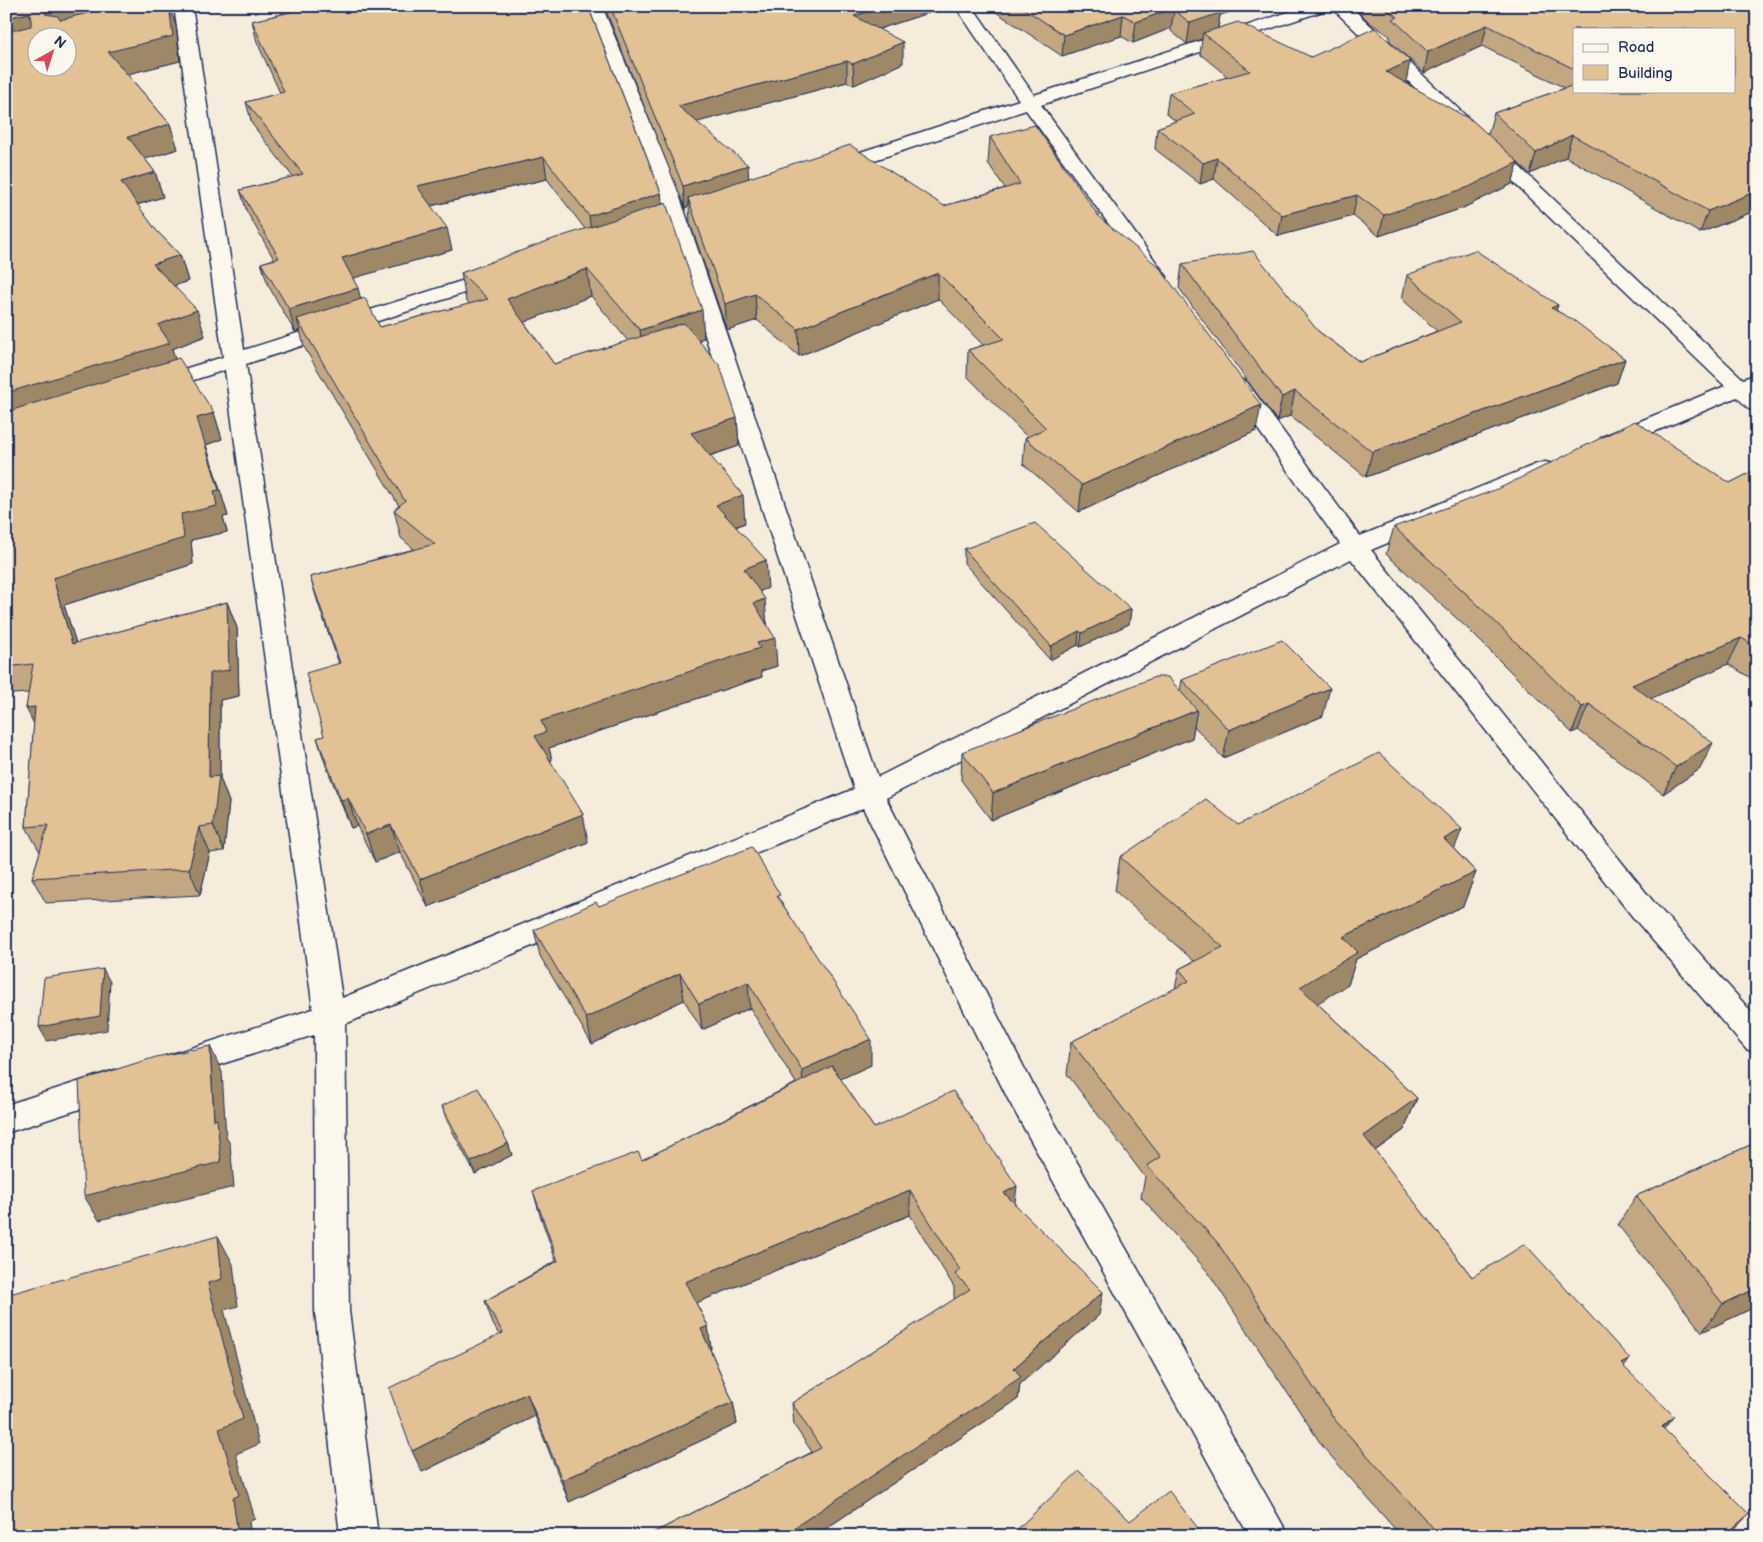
<svg xmlns="http://www.w3.org/2000/svg" width="1763" height="1542" viewBox="0 0 1763 1542" font-family="'Balsamiq Sans',sans-serif">
<style>
.lines{fill:none;stroke-linecap:round;stroke-linejoin:round}
.minor-casing{stroke:#1b2f5e;stroke-width:3}
.minor{fill:#fbf7ec;fill-rule:evenodd}
.wall{fill:#c2a780;stroke:#1b2f5e;fill-rule:evenodd}
.shaded-wall{fill:#9e8868;stroke:#1b2f5e}
.building{fill:#e2c295;stroke:#1b2f5e;fill-rule:evenodd}
</style>
<rect width="100%" height="100%" fill="#f6ecdb"/>
<filter id="ink" filterUnits="userSpaceOnUse"><feTurbulence type="fractalNoise" baseFrequency=".02" numOctaves="2"/><feDisplacementMap in="SourceGraphic" scale="10" xChannelSelector="R" yChannelSelector="G"/><feConvolveMatrix kernelMatrix="1 2 1 2 8 2 1 2 1" color-interpolation-filters="sRGB"/></filter>
<g filter="url(#ink)">
<g class="lines">
<defs>
<path id="minor" d="M174,6H192L244,350L493,271L500,269L507,271L510,275L507,279L246,364L342,998L854,789L656,186L584,6H602L676,186L878,777L1340,544L1227,386L1230,381L1238,379L1246,381L1360,536L1537,464L1545,462L1553,464L1557,469L1553,474L1371,550L1652,900L1757,1018V1053L1746,1049L1632,916L1351,559L886,798L1031,1081L1289,1536H1249L1009,1101L863,808L345,1024L349,1311L378,1536H340L315,1311L314,1035L177,1078L166,1074L161,1065L166,1056L313,1009L225,370L153,393L145,391L142,386L145,381L223,357Z
M955,6H972L1034,95L1307,6H1350L1743,379L1757,374V411L1749,409L1737,397L1618,447L1610,449L1602,447L1598,442L1602,437L1725,386L1332,8L1041,105L1164,273L1167,277L1164,281L1157,283L1150,281L1026,110L838,172H824L821,168L824,164L1019,100Z
M115,1070L126,1074L131,1084L126,1094L6,1133V1105Z"/>
</defs>
<!-- minor casing -->
<use href="#minor" class="minor-casing"/>
<!-- minor -->
<use href="#minor" class="minor"/>
</g>
<!-- wall -->
<path class="wall" d="M6,6L176,26L180,61L127,74L170,124L178,149L145,159L155,172L163,197L137,205L156,230L180,255L188,281L174,286L205,336L172,349L175,359L214,413L222,439L206,445L228,516L223,517L227,532L191,540L193,564L64,605L76,643L227,602L237,628L239,696L220,700V778L229,802L224,851L210,853L200,895L46,903L32,878L40,852L26,827L34,723L26,708L29,693L13,694L6,680Z
M277,6H588L661,193L662,204L704,338L698,340L737,418L739,446L710,456L745,523L736,527L768,588L760,591L777,666L761,671L762,677L549,748L552,760H550L588,842L428,907L400,852L375,862L357,826L351,828L326,766L317,738L324,736L339,664L319,606L310,577L414,549L401,538L394,510L399,506L304,347L300,330L295,332L268,285L261,263L274,259L247,212L240,190L293,177L252,124L246,102L280,93L257,42L252,21L282,14ZM547,179L585,229L461,273L466,301L470,304L380,327L361,299L353,278L452,250L431,206ZM591,296L628,341L554,364L524,322Z
M604,6H949L879,29L903,63L854,85L847,82L697,122L748,178L944,206L1005,188L988,163L990,137L1100,218L1256,431L1079,512L1023,464L1025,438L1027,437L967,376L968,350L983,345L938,299L799,356L757,320L727,330L690,223L689,206L685,208Z
M987,6H1251L1220,15L1218,29L1311,57L1406,82H1405L1488,134L1494,113L1565,88L1482,46L1424,73L1389,40L1390,36L1370,23L1353,6H1757V210L1700,233L1566,157L1530,174L1518,163L1512,184L1463,208L1379,236L1353,216L1278,236L1214,179L1200,184L1155,149L1157,128L1176,121L1166,114L1169,93L1228,77L1200,54L1202,39L1187,44L1171,31V28L1133,43L1121,36L1062,56ZM1574,29L1734,91H1574Z
M1182,264L1318,331L1360,362L1437,331L1402,299L1407,275L1558,305L1556,310L1625,359L1617,383L1366,477L1290,416L1277,421L1179,288Z
M1757,469V682L1728,664L1651,698L1700,769L1663,794L1578,730L1572,733L1465,626L1386,554L1394,527L1730,483Z
M964,549L1131,609L1129,624L1080,647L1078,645L1050,660L964,563Z
M1182,680L1323,716L1223,758L1194,726L1192,738L991,820L961,780L962,752L1180,691Z
M1238,825L1454,849L1476,872L1463,906L1356,959L1348,985L1317,1003L1417,1098L1404,1130L1375,1151L1472,1277L1624,1367L1664,1429L1728,1536H1401L1323,1447L1208,1272L1141,1197L1145,1177L1067,1074L1071,1042L1175,989L1179,969L1194,961L1115,891L1120,857Z
M781,901L871,1065L840,1079L874,1128L1015,1204L1099,1315L1020,1384L1018,1399L815,1536H647L812,1452L794,1425L792,1403L955,1299L954,1298V1287L910,1215L696,1303L708,1326L711,1349H710L733,1402L737,1424L569,1502L535,1416L422,1472L499,1335L493,1324L485,1301L556,1261L540,1215L533,1191L642,1160L796,1083L750,1008L702,1030L684,1000L592,1044L540,956L534,930L599,906Z
M442,1106L508,1143L512,1155L475,1174L446,1119Z
M1757,1142V1306L1702,1332L1618,1225L1636,1196Z"/>
<!-- shaded-wall -->
<path class="shaded-wall" d="M56,6H160L57,32L45,14L48,8Z
M169,6L176,26L180,61L116,77L108,52Z
M885,6H949L855,37L854,16Z
M1196,6H1251L1220,15L1217,34L1203,33L1202,39L1187,44L1190,23Z
M1176,7L1174,10L1171,28L1133,43L1136,22Z
M29,13L38,37L6,44V18Z
M1123,15L1121,36L1062,56L1064,35Z
M1487,25L1482,46L1424,73L1428,52Z
M903,42V63L854,85L853,64Z
M847,61V82L679,127L678,106Z
M1410,61L1406,82L1382,93L1386,72Z
M170,124L178,149L136,162L128,137Z
M1572,135L1566,157L1530,174L1536,153Z
M544,157L547,179L421,208L417,186Z
M1217,158L1214,179L1200,184L1203,163Z
M1518,162L1512,184L1463,208L1379,236L1384,215Z
M748,165L749,187L688,198L689,206L685,208L683,186Z
M155,172L163,197L129,207L121,182Z
M1757,191V210L1700,233L1708,211Z
M661,193L664,215L592,238L589,216Z
M1357,195L1353,216L1278,236L1282,215Z
M447,228L452,250L347,280L342,258Z
M180,255L188,281L162,290L153,264Z
M587,269L591,296L512,327L507,299Z
M938,273V299L799,356L798,329Z
M358,288L363,310L297,319L300,330L295,332L289,309Z
M755,294L757,320L727,330L725,304Z
M1558,305L1550,329L1551,308Z
M197,310L205,336L172,349L178,369L6,423V393L158,325Z
M702,310L704,338L643,358L640,330Z
M1625,359L1617,383L1366,477L1372,452Z
M1295,391L1290,416L1277,421L1282,397Z
M1261,405L1256,431L1079,512L1082,485Z
M214,413L222,439L206,445L228,516L223,517L227,532L191,540L193,564L64,605L84,670L72,644L53,578L181,514L197,418Z
M737,418L739,446L693,461L691,433Z
M743,495L745,523L718,533L716,505Z
M766,560L768,588L746,597L744,569Z
M765,599L767,627L754,603Z
M227,602L237,628L239,696L220,700V778L229,802L224,851L213,825L209,777L210,673Z
M1131,609L1129,624L1080,647L1082,633Z
M1079,631L1078,645L1050,660L1051,646Z
M775,638L777,666L761,671L762,677L549,748L552,760L540,764L535,736L541,721L757,643Z
M1741,638L1728,664L1621,712L1632,685Z
M1330,688L1323,716L1223,758L1229,730Z
M1589,704L1578,730L1572,733L1582,707Z
M35,707L39,734L26,708Z
M1197,710L1192,738L991,820L993,793Z
M1713,743L1700,769L1663,794L1676,767Z
M348,798L357,826L351,828L341,800Z
M583,814L588,842L428,907L420,879Z
M391,825L400,852L375,862L366,834Z
M199,827L210,853L200,895L189,869Z
M1462,829L1449,863L1444,839Z
M1476,872L1463,906L1356,959L1348,985L1290,1020L1300,987L1343,937Z
M103,969L110,982L107,1030L47,1041L39,1027Z
M680,973L684,1000L592,1044L586,1018Z
M748,982L750,1008L702,1030L699,1004Z
M871,1039V1065L804,1096L802,1070Z
M210,1046L222,1072L226,1137L230,1144L234,1187L99,1220L84,1196L214,1120Z
M1417,1098L1404,1130L1352,1167L1364,1136Z
M508,1143L512,1155L475,1174L471,1162Z
M1017,1186L1014,1211L1004,1193Z
M910,1190V1215L689,1306L685,1282Z
M218,1236L233,1264L238,1306L224,1310L259,1444L236,1454L255,1519L249,1521L251,1536H238L219,1429L208,1283Z
M1757,1288V1306L1702,1332L1723,1304Z
M1103,1292L1099,1315L1020,1384L1018,1399L815,1536H796L795,1527L1014,1368Z
M708,1326L711,1349L705,1352L701,1329Z
M1630,1359L1610,1387L1621,1364Z
M527,1393L535,1416L422,1472L412,1451Z
M733,1402L737,1424L569,1502L562,1480Z
M1674,1416L1652,1444L1662,1427Z
M1749,1514L1728,1536H1724Z"/>
<!-- building -->
<path class="building" d="M6,6H56L48,8L45,14L58,16L60,20L115,6H169L173,36L108,52L170,124L128,137L155,172L121,182L156,230L180,255L153,264L197,310L158,325L170,343L6,393V32L31,26V15L29,13L6,18ZM38,38H68V68H38Z
M287,6H588L661,193L589,216L544,157L417,186L447,228L342,258L358,288L289,309L261,263L279,258L240,190L303,174L246,102L284,92L252,21L291,12Z
M610,6H885L854,16L903,42L853,64L847,61L678,106L748,165L683,186Z
M1020,6H1207L1220,13L1190,23L1174,10L1176,7L1136,22L1123,15L1064,35Z
M1381,6H1752L1757,10V191L1708,211L1572,135L1536,153L1494,113L1574,85V91H1734V29H1574V69L1487,25L1428,52L1393,19L1398,17Z
M1238,22L1311,57L1375,28L1410,61L1386,72L1473,121L1518,162L1469,187L1384,215L1357,195L1282,215L1217,158L1203,163L1157,128L1195,114L1169,93L1250,71L1203,33Z
M1035,125L1100,218L1159,267L1261,405L1082,485L1025,438L1046,428L968,350L1004,339L938,273L798,329L755,294L725,304L688,198L850,145L944,206L1020,184L990,137Z
M666,203L702,310L640,330L587,269L507,299L554,364L684,323L720,366L737,418L691,433L743,495L716,505L766,560L744,569L765,599L754,603L775,638L757,643L760,648L541,721L546,732L535,736L583,814L420,879L391,825L366,834L348,798L341,800L317,738L324,736L306,673L340,663L310,577L435,544L394,510L405,501L297,319L365,298L380,327L488,299L461,273L553,239Z
M1475,250L1558,305L1551,308L1572,319L1625,359L1372,452L1295,391L1282,397L1182,264L1253,251L1318,331L1360,362L1461,322L1407,275Z
M179,358L214,413L197,418L219,490L214,491L217,506L181,514L184,538L53,578L72,644L227,602L229,670L210,673L209,777L219,776L213,825L199,827L189,869L32,878L48,825L26,827L35,707L26,708L33,664L6,667V639L8,633H6V412Z
M1635,421L1730,483L1757,469V647L1741,638L1632,685L1713,743L1676,767L1589,704L1582,707L1473,600L1394,527L1500,488Z
M1035,523L1131,609L1082,633L1079,631L1051,646L964,549Z
M1282,640L1330,688L1229,730L1182,680Z
M1155,677H1168L1197,710L993,793L962,752Z
M1379,753L1462,829L1444,839L1476,872L1343,937L1358,952L1300,987L1417,1098L1364,1136L1472,1277L1525,1244L1630,1359L1621,1364L1674,1416L1662,1427L1749,1514L1724,1536H1425L1434,1529L1335,1420L1217,1242L1147,1166L1161,1157L1071,1042L1189,981L1179,969L1223,947L1120,857L1206,799L1238,825Z
M752,847L780,895L777,896L871,1039L802,1070L748,982L699,1004L680,973L586,1018L534,930L596,902L599,906Z
M103,969L100,1016L39,1027L44,978Z
M210,1046L214,1120L217,1119L221,1162L84,1196L79,1081L156,1057Z
M832,1066L874,1128L953,1091L1017,1186L1004,1193L1103,1292L1014,1368L1021,1377L795,1527L799,1536H647L821,1448L792,1403L970,1289L955,1274L960,1270L910,1190L685,1282L708,1326L701,1329L733,1402L562,1480L527,1393L412,1451L389,1388L503,1333L485,1301L558,1261L533,1191L638,1152L642,1160Z
M478,1088L508,1143L471,1162L442,1106Z
M1757,1142V1288L1723,1304L1636,1196Z
M218,1236L222,1279L208,1283L243,1419L219,1429L239,1495L233,1498L238,1536H6V1295Z
M1079,1471L1130,1521L1169,1491L1204,1536H1012L1011,1535Z"/>
</g>
<!-- margin -->
<rect width="1763" height="1542" fill="none" stroke="#fbf7ec" stroke-width="25"/>
<rect x="12" y="12" width="1738" height="1517" fill="none" stroke="#1b2f5e" stroke-width="2" filter="url(#ink)"/>
<!-- legend -->
<rect x="1573" y="28" width="162" height="65" fill="#fbf7ec" stroke="#a1a7b3"/>
<rect x="1583" y="44" width="25" height="8" fill="#fbf7ec" stroke="#a1a7b3"/>
<text x="1618" y="52" font-size="15" fill="#1b2f5e">Road</text>
<rect x="1583" y="65" width="25" height="15" fill="#e2c295" stroke="#a1a7b3"/>
<text x="1618" y="78" font-size="15" fill="#1b2f5e">Building</text>
<!-- north arrow -->
<g transform="translate(52 52) rotate(39)"><circle r="24" fill="#fbf7ec" stroke="#a1a7b3"/>
<path d="M0-4L9 19L0 12L-9 19Z" fill="#d1495b"/>
<text y="-8" font-size="14" font-weight="bold" text-anchor="middle" fill="#1b2f5e">N</text>
</g>
</svg>
